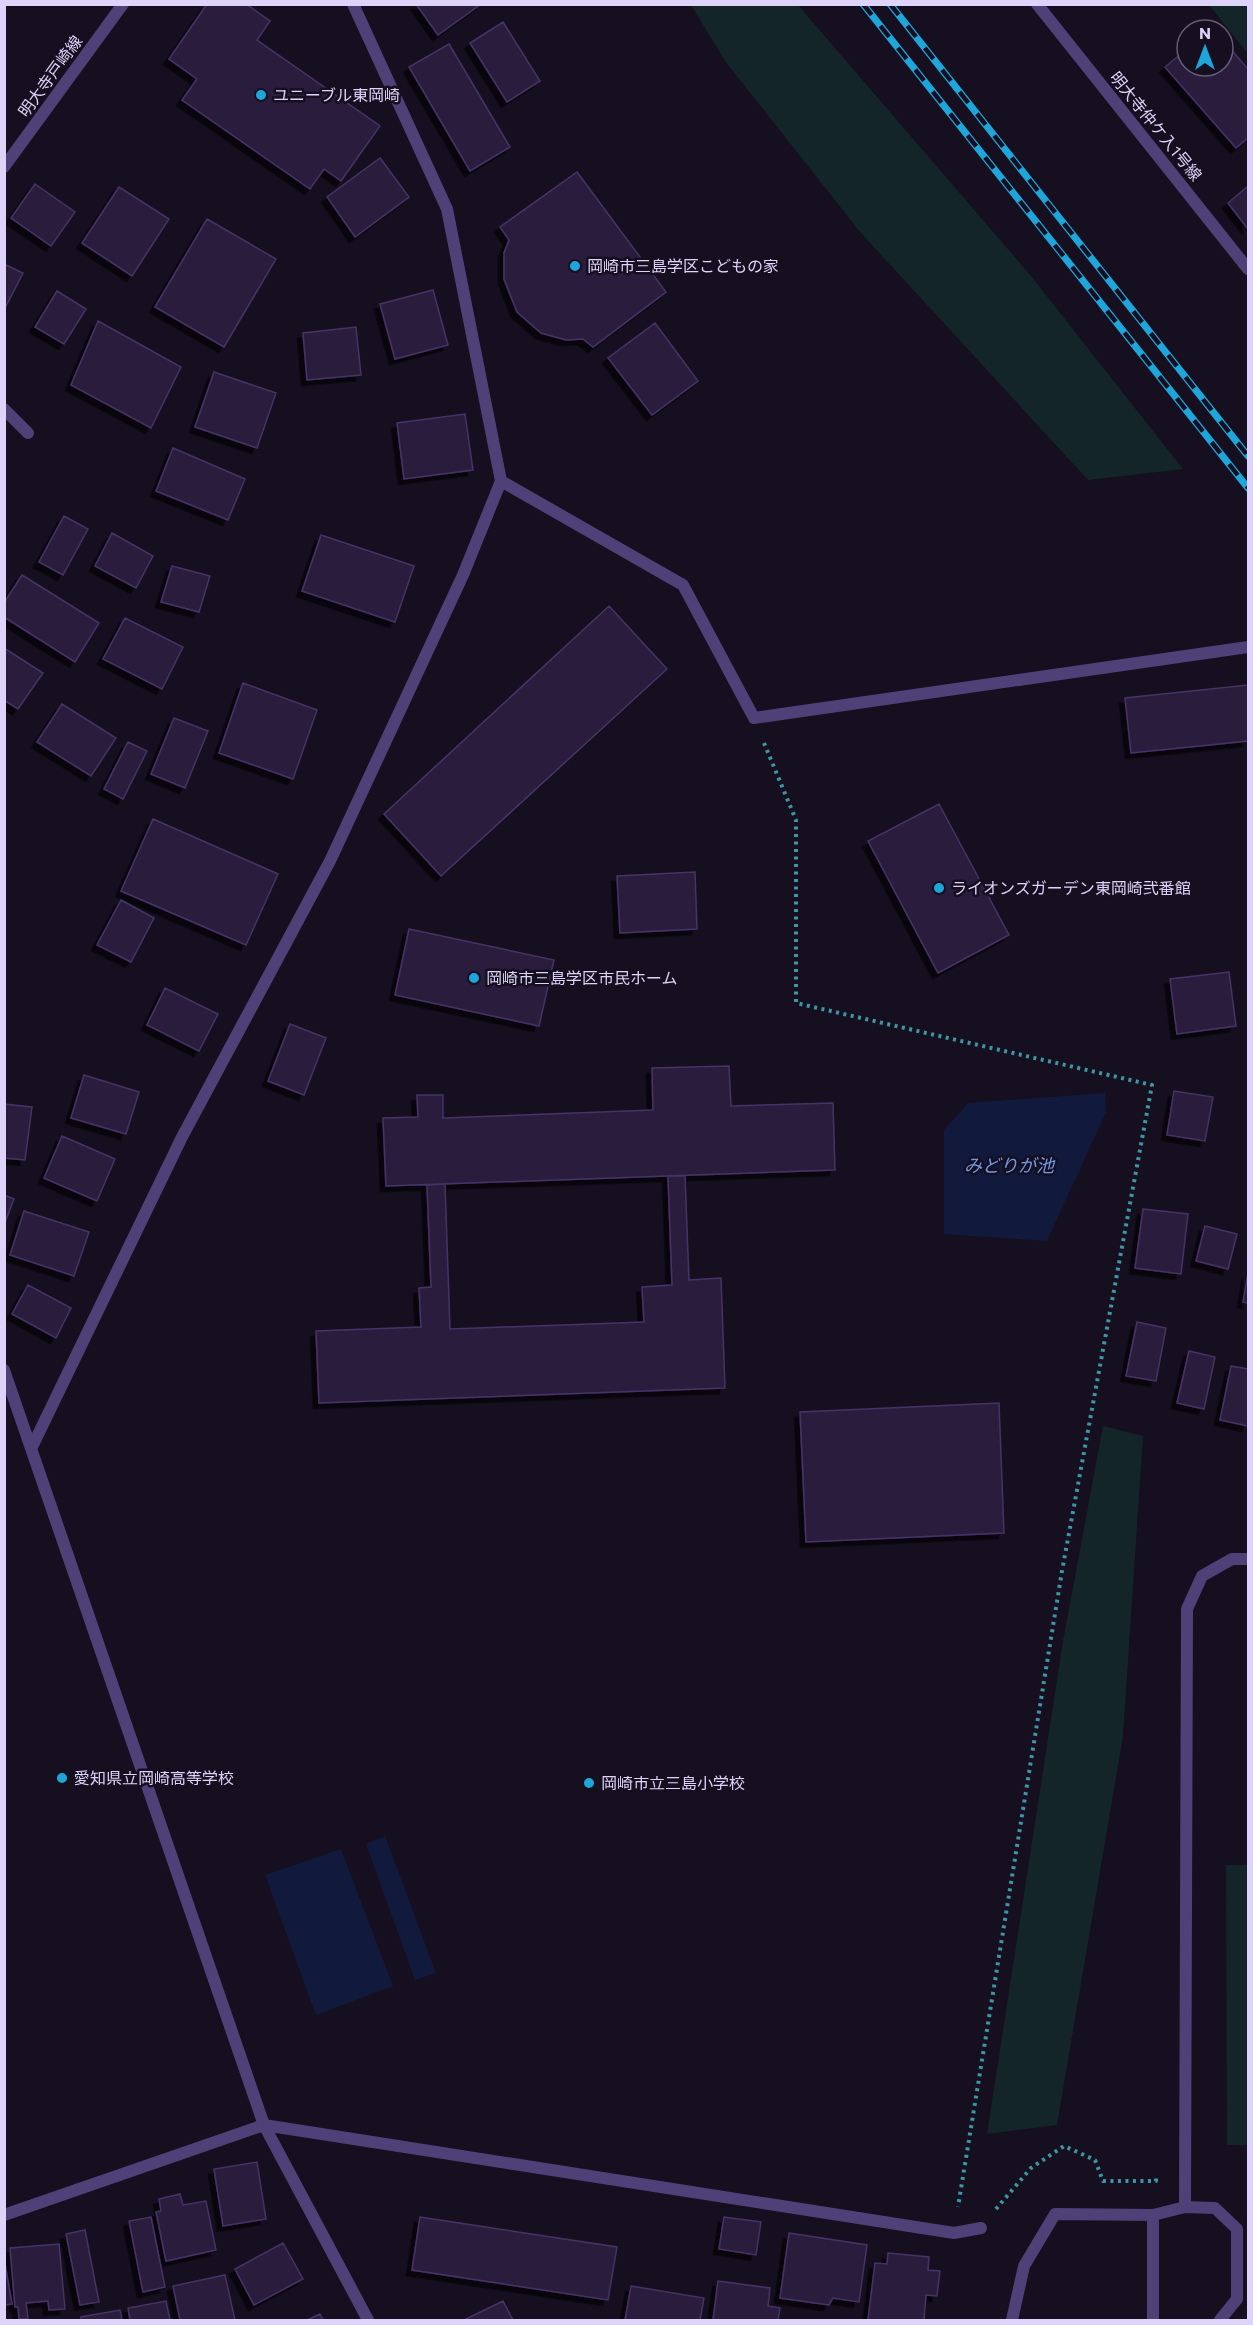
<svg xmlns="http://www.w3.org/2000/svg" width="1253" height="2325" viewBox="0 0 1253 2325" font-family="Commissioner,'Noto Sans JP',sans-serif">
<style>
.green{fill:#132528}
.water{fill:#111a3c}
.building{fill:#2a1e3d;stroke:#463366;stroke-width:1.5;filter:url(#shadow)}
.lines{fill:none;stroke-linecap:round;stroke-linejoin:round}
.path{stroke:#3e96a2;stroke-width:4;stroke-dasharray:3 4.5;stroke-linecap:butt}
.service{stroke:#4d4177;stroke-width:12}
.minor{stroke:#4d4177;stroke-width:12}
.rail-casing{stroke:#1ea5da;stroke-width:7}
.rail{stroke:#150f1f;stroke-width:4.5;stroke-dasharray:14;stroke-linecap:butt}
.poi-dot{fill:#1ea5da;stroke:#150f1f;stroke-width:2}
.labels{text-anchor:middle;stroke-width:5;stroke-linejoin:round;paint-order:stroke}
.street-label{font-size:16px;fill:#ded3f9;stroke:#150f1f}
.poi-label{font-size:16px;fill:#ded3f9;stroke:#150f1f;text-anchor:start}
.water-label{font-size:18px;font-style:italic;fill:#6f9beb;stroke:#150f1f}
</style>
<defs>
<filter id="shadow"><feDropShadow dx="-5.5" dy="5.5" stdDeviation="0" flood-color="#0009"/></filter>
</defs>
<rect width="100%" height="100%" fill="#150f1f"/>
<!-- green -->
<path class="green" d="M691,5H798L1031,276L1183,469L1088,480L860,232L725,61Z
M1209,5H1248V54Z
M1103,1426L1143,1436L1123,1736L1057,2125L987,2134L1063,1641Z
M1226,1865H1248V2145H1227Z"/>
<!-- water -->
<path class="water" d="M1105,1093L1106,1112L1047,1241L944,1234V1130L968,1103Z
M385,1836L436,1973L415,1980L366,1844Z
M341,1849L393,1986L316,2015L265,1875Z"/>
<!-- building -->
<path class="building" d="M207,4H246L270,21L257,40L380,126L341,181L324,169L310,189L182,100L197,79L169,59Z
M416,4H481L438,35Z
M503,22L540,81L507,102L470,43Z
M1223,40L1248,69V138L1236,148L1165,67L1187,49V66H1223Z
M449,44L510,147L470,171L409,67Z
M380,158L409,197L355,237L327,197Z
M577,172L666,292L593,347L583,339L566,340L541,333L517,312L504,279V253L509,240L500,227Z
M35,184L75,212L51,246L11,218Z
M1248,186V229L1228,203Z
M119,187L169,219L132,276L82,243Z
M207,219L276,259L224,347L155,307Z
M4,264L23,273L5,308L4,307Z
M433,290L448,345L395,359L380,304Z
M57,291L86,309L64,344L35,327Z
M98,321L181,367L151,428L71,385Z
M655,323L698,381L652,415L608,358Z
M356,327L361,375L307,380L303,333Z
M214,372L276,393L257,448L195,427Z
M465,414L473,470L404,479L397,423Z
M173,448L245,479L228,520L156,491Z
M64,516L88,529L63,575L39,562Z
M112,533L153,556L136,588L95,566Z
M321,535L414,566L395,622L302,591Z
M172,566L210,576L199,612L161,602Z
M22,575L99,623L75,662L4,617V603Z
M609,606L667,669L441,876L384,814Z
M125,618L183,647L162,689L103,659Z
M4,648L43,673L18,709L4,700Z
M243,683L317,710L293,779L219,753Z
M1248,685V741L1131,753L1125,698Z
M62,704L116,738L91,776L37,742Z
M174,718L208,731L185,788L151,774Z
M128,742L147,751L123,799L104,789Z
M939,804L1009,935L938,973L868,841Z
M153,819L278,874L246,945L121,891Z
M695,872L697,929L620,933L617,876Z
M121,900L154,918L131,962L97,945Z
M409,929L554,960L539,1026L395,995Z
M1229,972L1236,1026L1177,1034L1170,979Z
M165,988L218,1014L199,1051L147,1025Z
M290,1024L326,1038L304,1095L268,1081Z
M729,1066L731,1106L833,1103L835,1170L386,1186L383,1118L418,1117L417,1095H443V1118L653,1110L652,1068Z
M84,1075L139,1092L126,1134L71,1118Z
M1174,1091L1213,1097L1205,1141L1167,1135Z
M4,1104L32,1107L25,1160L4,1158Z
M62,1136L115,1159L97,1201L44,1178Z
M668,1176H685L689,1280L721,1278L725,1388L319,1403L316,1331L421,1327L419,1288L431,1287L427,1185L445,1184L450,1329L644,1322L642,1287L672,1285Z
M4,1195L14,1199L4,1225Z
M1143,1209L1188,1214L1181,1274L1135,1268Z
M24,1211L89,1232L74,1276L10,1255Z
M1205,1226L1237,1234L1228,1269L1196,1261Z
M1248,1273V1303L1243,1302Z
M28,1285L71,1308L56,1338L12,1314Z
M1137,1322L1166,1328L1156,1381L1126,1376Z
M1189,1351L1215,1357L1204,1409L1177,1403Z
M1231,1366L1248,1369V1426L1220,1420Z
M999,1403L1004,1533L806,1542L800,1412Z
M257,2162L266,2219L223,2226L214,2169Z
M180,2194L183,2205L206,2201L216,2250L166,2261L156,2212L161,2211L159,2199Z
M151,2217L165,2287L143,2292L129,2221Z
M420,2217L617,2247L608,2300L412,2270Z
M724,2217L761,2222L756,2255L719,2249Z
M85,2230L99,2302L80,2305L66,2234Z
M789,2233L867,2245L859,2302L833,2298L829,2305L780,2298Z
M283,2243L303,2279L254,2305L235,2269Z
M59,2244L65,2309L49,2310L48,2301L26,2303L28,2319H19L18,2307H15L10,2248Z
M888,2253L929,2257L928,2270L940,2271L937,2296L926,2295L924,2320H868L875,2263L887,2264Z
M4,2258L12,2304L4,2305Z
M225,2275L235,2320H180L173,2286Z
M718,2281L770,2288L768,2306L780,2308L778,2320H713Z
M631,2286L704,2298L700,2320H625Z
M166,2301L170,2320H130L128,2308Z
M503,2301L513,2320H464Z
M120,2310L122,2320H81V2317Z
M320,2314L323,2320H307Z"/>
<g class="lines">
<!-- path -->
<path class="path" d="M764,743L796,820V1003L1152,1085L1062,1571L958,2207
M996,2209L1031,2168L1064,2146L1095,2160L1103,2181H1156V2178"/>
<!-- service -->
<path class="service" d="M1185,2207L1187,1609L1202,1576L1232,1559H1248
M1153,2215V2320
M1012,2320L1024,2266L1055,2214L1153,2215L1185,2207L1215,2208L1237,2229V2299L1220,2320"/>
<!-- minor -->
<path class="minor" d="M1037,4L1248,269
M4,167L123,4
M4,409L28,433
M501,481L683,585L754,718L1248,647
M4,1370L264,2125L368,2320
M32,1447L182,1137L330,861L463,575L501,481L447,209L353,4
M4,2215L264,2125L954,2233L981,2228"/>
<defs>
<path id="rail" d="M863,4L1248,488
M890,4L1248,456"/>
</defs>
<!-- rail casing -->
<use href="#rail" class="rail-casing"/>
<!-- rail -->
<use href="#rail" class="rail"/>
</g>
<!-- markers -->
<g class="poi-dot">
<circle cx="261" cy="95" r="6"/>
<circle cx="575" cy="266" r="6"/>
<circle cx="939" cy="888" r="6"/>
<circle cx="474" cy="978" r="6"/>
<circle cx="62" cy="1778" r="6"/>
<circle cx="589" cy="1783" r="6"/>
</g>
<g class="labels">
<!-- street labels -->
<g class="street-label">
<text transform="translate(50 76) rotate(-54)" y="6">明大寺戸崎線</text>
<text transform="translate(1156 126) rotate(51)" y="6">明大寺仲ケ入1号線</text>
</g>
<!-- poi labels -->
<g class="poi-label">
<text x="273" y="101">ユニーブル東岡崎</text>
<text x="587" y="272">岡崎市三島学区こどもの家</text>
<text x="951" y="894">ライオンズガーデン東岡崎弐番館</text>
<text x="486" y="984">岡崎市三島学区市民ホーム</text>
<text x="74" y="1784">愛知県立岡崎高等学校</text>
<text x="601" y="1789">岡崎市立三島小学校</text>
</g>
<!-- water labels -->
<g class="water-label">
<text x="1009" y="1172">みどりが池</text>
</g>
</g>
<!-- border -->
<rect width="1253" height="2325" fill="none" stroke="#ded3f9" stroke-width="12"/>
<!-- north arrow -->
<g transform="translate(1205 48)"><circle r="28" fill="#150f1f" stroke="#655d76" stroke-width="1.5"/>
<path d="M0-4.5L10 22L0 15L-10 22Z" fill="#1ea5da"/>
<text y="-9" font-size="16" font-weight="bold" text-anchor="middle" fill="#ded3f9">N</text>
</g>
</svg>
